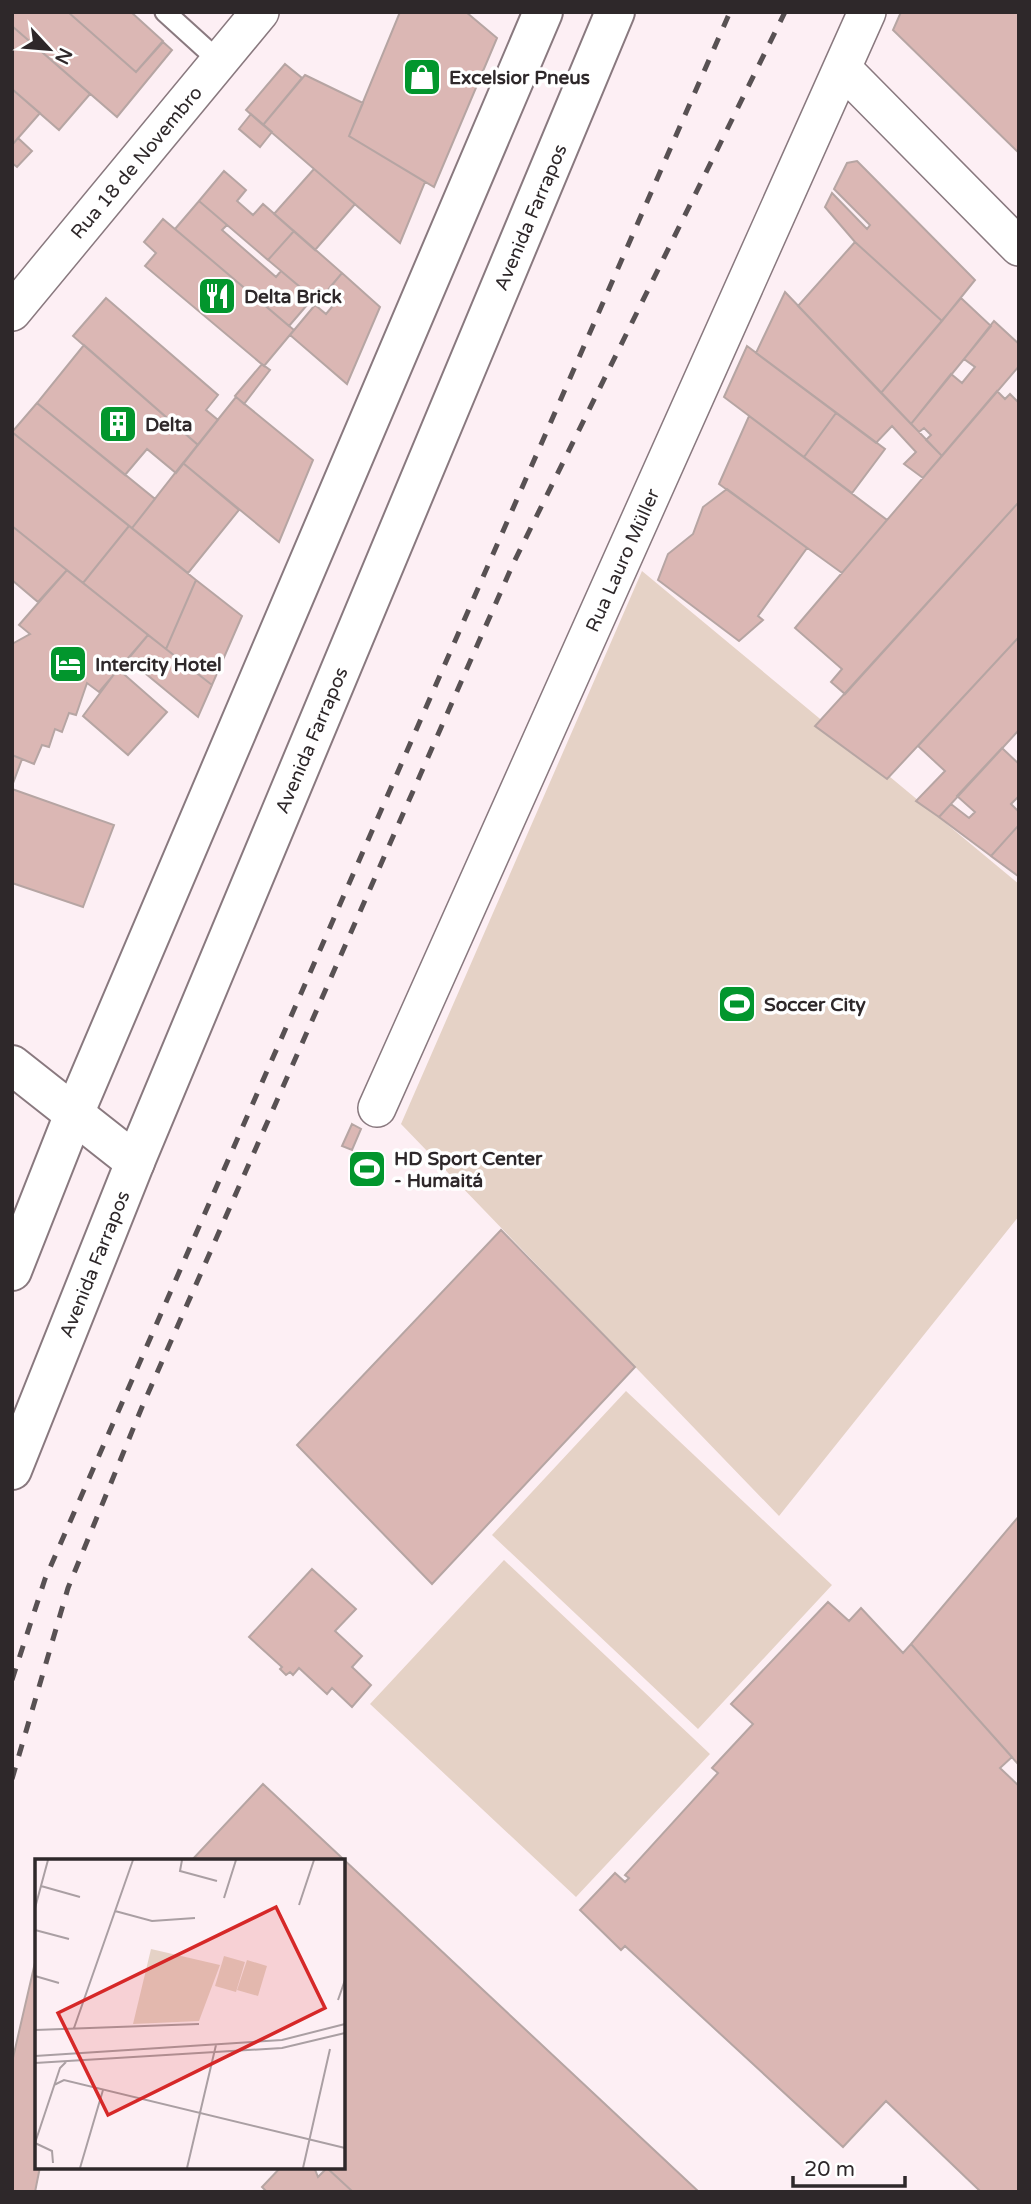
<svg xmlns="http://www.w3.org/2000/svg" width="1031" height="2204" viewBox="0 0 1031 2204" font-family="'Varela Round',sans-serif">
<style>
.green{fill:#e5d2c6}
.building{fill:#dbb7b4;stroke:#b6a5a3;stroke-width:2}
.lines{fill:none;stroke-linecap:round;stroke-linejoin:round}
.service-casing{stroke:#89797f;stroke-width:23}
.minor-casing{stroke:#89797f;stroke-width:40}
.tertiary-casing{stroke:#89797f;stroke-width:42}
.secondary-casing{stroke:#89797f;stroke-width:42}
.service{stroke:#fff;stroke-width:19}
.minor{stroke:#fff;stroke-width:37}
.tertiary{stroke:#fff;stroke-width:38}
.secondary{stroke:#fff;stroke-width:38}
.rail{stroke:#585153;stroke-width:5;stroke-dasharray:12 12;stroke-linecap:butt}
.labels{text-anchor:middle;stroke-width:7;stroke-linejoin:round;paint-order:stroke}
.poi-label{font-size:19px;font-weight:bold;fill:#2e282a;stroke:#fff;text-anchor:start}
.street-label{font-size:19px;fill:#2e282a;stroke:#fff}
.inset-road{fill:none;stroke:#aa9fa3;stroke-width:2}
.view{fill:#d62828;fill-opacity:0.15;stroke:#d62828;stroke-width:3.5}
.inset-edge{fill:none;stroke:#2e282a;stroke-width:3.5}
</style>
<rect width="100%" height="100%" fill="#fdeff4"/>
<!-- green -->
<path class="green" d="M642,571L1019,884V1216L779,1516L401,1124Z
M626,1391L832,1585L698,1729L492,1535Z
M504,1560L710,1754L576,1897L370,1704Z"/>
<!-- building -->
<path class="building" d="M12,12H68L136,72L163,42L172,50L117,117L12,26Z
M68,12H131L163,41L136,72Z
M400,12H466L497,38L434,187L349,136Z
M901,12H1019V153L893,30Z
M12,26L90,94L59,130L12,89Z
M285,64L302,78L263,125L246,110Z
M305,75L363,103L349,136L425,182L400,243L263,125Z
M12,89L40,113L12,145Z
M251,114L272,132L260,147L239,129Z
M18,138L32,151L17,167L12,163V145Z
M857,161L975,280L942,321L855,242L825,207L832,193L867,229L870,225L834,189L847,163Z
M314,169L355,204L315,250L274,214Z
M224,171L246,190L237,201L253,215L263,204L294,231L268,260L199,201Z
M199,201L227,225L222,230L276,277L281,271L313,298L289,326L175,229Z
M163,219L294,330L264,366L145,266L156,253L144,242Z
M294,231L342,273L318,302L268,260Z
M855,242L942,321L881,393L798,306Z
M342,273L380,307L347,384L290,335L315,305L326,314L341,296L330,287Z
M785,292L942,456L923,478L904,464L916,452L892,426L876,443L756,353Z
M106,298L218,395L206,410L218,420L198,445L73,336Z
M961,298L991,326L911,424L881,393Z
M994,321L1019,344V366L942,456L926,440L931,435L924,428L919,432L911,424L951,374L962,383L975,367L964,359Z
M84,345L198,445L176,473L147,449L125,475L37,403Z
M747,346L836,413L804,457L724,397Z
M747,346L885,449L852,493L724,397Z
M262,364L270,370L244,404L235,396Z
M997,391L1005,399L1010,394L1019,403V502L845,694L831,682L842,669L795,628Z
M236,397L313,460L279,542L183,463Z
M37,403L155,499L132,528L12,432Z
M749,416L887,520L842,573L719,484Z
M12,432L129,526L83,583L12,526Z
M183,463L239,510L188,573L132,528Z
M727,489L807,548L758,616L763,620L739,641L658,580L668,554L693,534L703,507Z
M1019,502V637L887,779L815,726Z
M12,526L67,570L38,602L12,580Z
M129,526L196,580L166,649L83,583Z
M67,570L148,635L99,692L87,683L76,715L69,713L62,732L55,729L49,747L42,745L34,764L12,755V644L30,634L19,625Z
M196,580L242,616L212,685L166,649Z
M148,635L212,685L198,717L128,659Z
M1019,637V730L939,817L916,801L945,771L918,746Z
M118,669L167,712L128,755L83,716Z
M1002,748L1019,764V796L1011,804L1019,812V825L991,856L939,817L951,804L969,818L975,812L957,796Z
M12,755L22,759L12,786Z
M12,789L114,825L83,907L12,883Z
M1019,825V876H1018L991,856Z
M352,1124L361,1129L352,1150L342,1146Z
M501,1230L635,1367L432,1584L297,1445Z
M1019,1516V1765L911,1644Z
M312,1569L356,1609L335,1631L362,1656L352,1667L371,1685L352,1707L332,1688L327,1694L299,1668L293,1675L290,1672L286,1675L280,1669L282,1667L249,1637Z
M828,1602L849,1621L861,1608L903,1653L911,1644L1012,1757L1000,1768L1019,1786V2192H981L886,2101L843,2147L625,1946L621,1950L580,1910L615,1873L625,1882L629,1878L625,1875L718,1773L712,1768L753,1724L731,1704Z
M263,1784L699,2192H353L326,2167H343V1861H191Z
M37,1954V2167H40L35,2192H12V2062Z
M281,2167H314L318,2177L327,2168L353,2192H267L262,2187Z"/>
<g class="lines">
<defs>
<path id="service" d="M165,12L219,61"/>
<path id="minor" d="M843,69L1019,247
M12,312L260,12
M377,1108L867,12"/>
<path id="tertiary" d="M12,1065L135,1162"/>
<path id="secondary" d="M12,1271L74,1114L543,12
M12,1470L135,1162L615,12"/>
</defs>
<!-- service casing -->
<use href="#service" class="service-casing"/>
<!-- minor casing -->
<use href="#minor" class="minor-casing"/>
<!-- tertiary casing -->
<use href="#tertiary" class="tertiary-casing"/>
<!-- secondary casing -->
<use href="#secondary" class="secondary-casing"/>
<!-- service -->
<use href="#service" class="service"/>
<!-- minor -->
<use href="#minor" class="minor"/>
<!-- tertiary -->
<use href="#tertiary" class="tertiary"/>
<!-- secondary -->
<use href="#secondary" class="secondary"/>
<!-- rail -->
<path class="rail" d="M12,1680L45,1579L730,12
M12,1779L68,1588L142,1407L513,564L785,12"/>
</g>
<!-- icons -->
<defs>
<symbol id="shop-square" viewBox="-11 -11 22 22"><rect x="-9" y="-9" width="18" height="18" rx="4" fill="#02962d" stroke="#fff"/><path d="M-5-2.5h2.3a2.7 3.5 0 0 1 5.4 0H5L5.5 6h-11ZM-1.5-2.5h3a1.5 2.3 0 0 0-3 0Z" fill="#fff"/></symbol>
<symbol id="restaurant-square" viewBox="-11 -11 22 22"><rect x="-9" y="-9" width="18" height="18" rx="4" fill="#02962d" stroke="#fff"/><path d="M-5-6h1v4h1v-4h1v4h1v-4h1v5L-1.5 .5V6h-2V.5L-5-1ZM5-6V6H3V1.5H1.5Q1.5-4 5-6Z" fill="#fff"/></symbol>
<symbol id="building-square" viewBox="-11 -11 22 22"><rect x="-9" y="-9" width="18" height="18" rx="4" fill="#02962d" stroke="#fff"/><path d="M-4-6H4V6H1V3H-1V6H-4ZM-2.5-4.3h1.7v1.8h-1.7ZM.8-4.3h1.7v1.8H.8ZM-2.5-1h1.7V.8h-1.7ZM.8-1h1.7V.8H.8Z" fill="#fff"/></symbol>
<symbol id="hotel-square" viewBox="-11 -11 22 22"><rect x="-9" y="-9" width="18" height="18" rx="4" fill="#02962d" stroke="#fff"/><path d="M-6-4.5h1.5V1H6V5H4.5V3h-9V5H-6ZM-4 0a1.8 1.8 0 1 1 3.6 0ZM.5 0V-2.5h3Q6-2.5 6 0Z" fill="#fff"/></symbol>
<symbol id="stadium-square" viewBox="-11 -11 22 22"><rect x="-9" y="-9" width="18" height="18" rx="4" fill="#02962d" stroke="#fff"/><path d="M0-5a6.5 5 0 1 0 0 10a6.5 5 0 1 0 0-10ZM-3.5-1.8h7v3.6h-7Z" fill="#fff"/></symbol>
</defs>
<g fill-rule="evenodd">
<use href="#shop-square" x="400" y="55" width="44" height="44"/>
<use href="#restaurant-square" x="195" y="274" width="44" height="44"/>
<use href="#building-square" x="96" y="402" width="44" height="44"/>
<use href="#hotel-square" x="46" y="642" width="44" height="44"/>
<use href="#stadium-square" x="715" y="982" width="44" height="44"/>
<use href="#stadium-square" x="345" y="1147" width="44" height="44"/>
</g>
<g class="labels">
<!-- poi labels -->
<g class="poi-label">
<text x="449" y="84">Excelsior Pneus</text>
<text x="244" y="303">Delta Brick</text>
<text x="145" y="431">Delta</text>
<text x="95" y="671">Intercity Hotel</text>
<text x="764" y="1011">Soccer City</text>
<text x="394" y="1165">HD Sport Center<tspan x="394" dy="22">- Humaitá</tspan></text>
</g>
<!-- street labels -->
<g class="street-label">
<text transform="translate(136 162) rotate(-50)" y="7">Rua 18 de Novembro</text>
<text transform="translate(530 217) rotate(-67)" y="7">Avenida Farrapos</text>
<text transform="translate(622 560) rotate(-66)" y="7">Rua Lauro Müller</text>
<text transform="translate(311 740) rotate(-67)" y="7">Avenida Farrapos</text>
<text transform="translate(94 1264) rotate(-68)" y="7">Avenida Farrapos</text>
</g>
</g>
<!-- overview -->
<g transform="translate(35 1859)">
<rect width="310" height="310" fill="#fdeff4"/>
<path d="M116,90L185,106L164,162L98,165ZM189,97L210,103L201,133L180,127ZM212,101L232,107L223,137L202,131Z" fill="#e5d2c6"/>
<path class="inset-road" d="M147,1L145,12L182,22M6,27L45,38M189,39L201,1M264,46L279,1M0,49L13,1M80,52L117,62L160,59M0,71L34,80M0,117L24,124M303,141L310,121M39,169L98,1M0,171L164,165M0,197L247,181L310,165M0,204L247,189L310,174M19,226L29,221L310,289M0,284L25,209L31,203M0,284L17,292L18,304M45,309L68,231M152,309L181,186M268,309L295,190"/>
<path class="view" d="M241,48L290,149L73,256L23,154Z"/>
<rect width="310" height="310" class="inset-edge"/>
</g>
<!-- border -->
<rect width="1031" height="2204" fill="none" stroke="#2e282a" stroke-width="28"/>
<!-- north arrow -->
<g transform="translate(49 49) rotate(116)" stroke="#ffffff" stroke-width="5" paint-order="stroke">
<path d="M0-5L12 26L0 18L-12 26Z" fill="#2e282a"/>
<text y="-10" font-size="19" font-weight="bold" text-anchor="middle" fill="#2e282a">N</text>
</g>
<!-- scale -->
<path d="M793 2176v10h112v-10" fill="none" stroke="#2e282a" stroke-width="3.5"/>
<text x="804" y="2176" font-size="21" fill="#2e282a" stroke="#ffffff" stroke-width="5" paint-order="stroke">20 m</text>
</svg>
